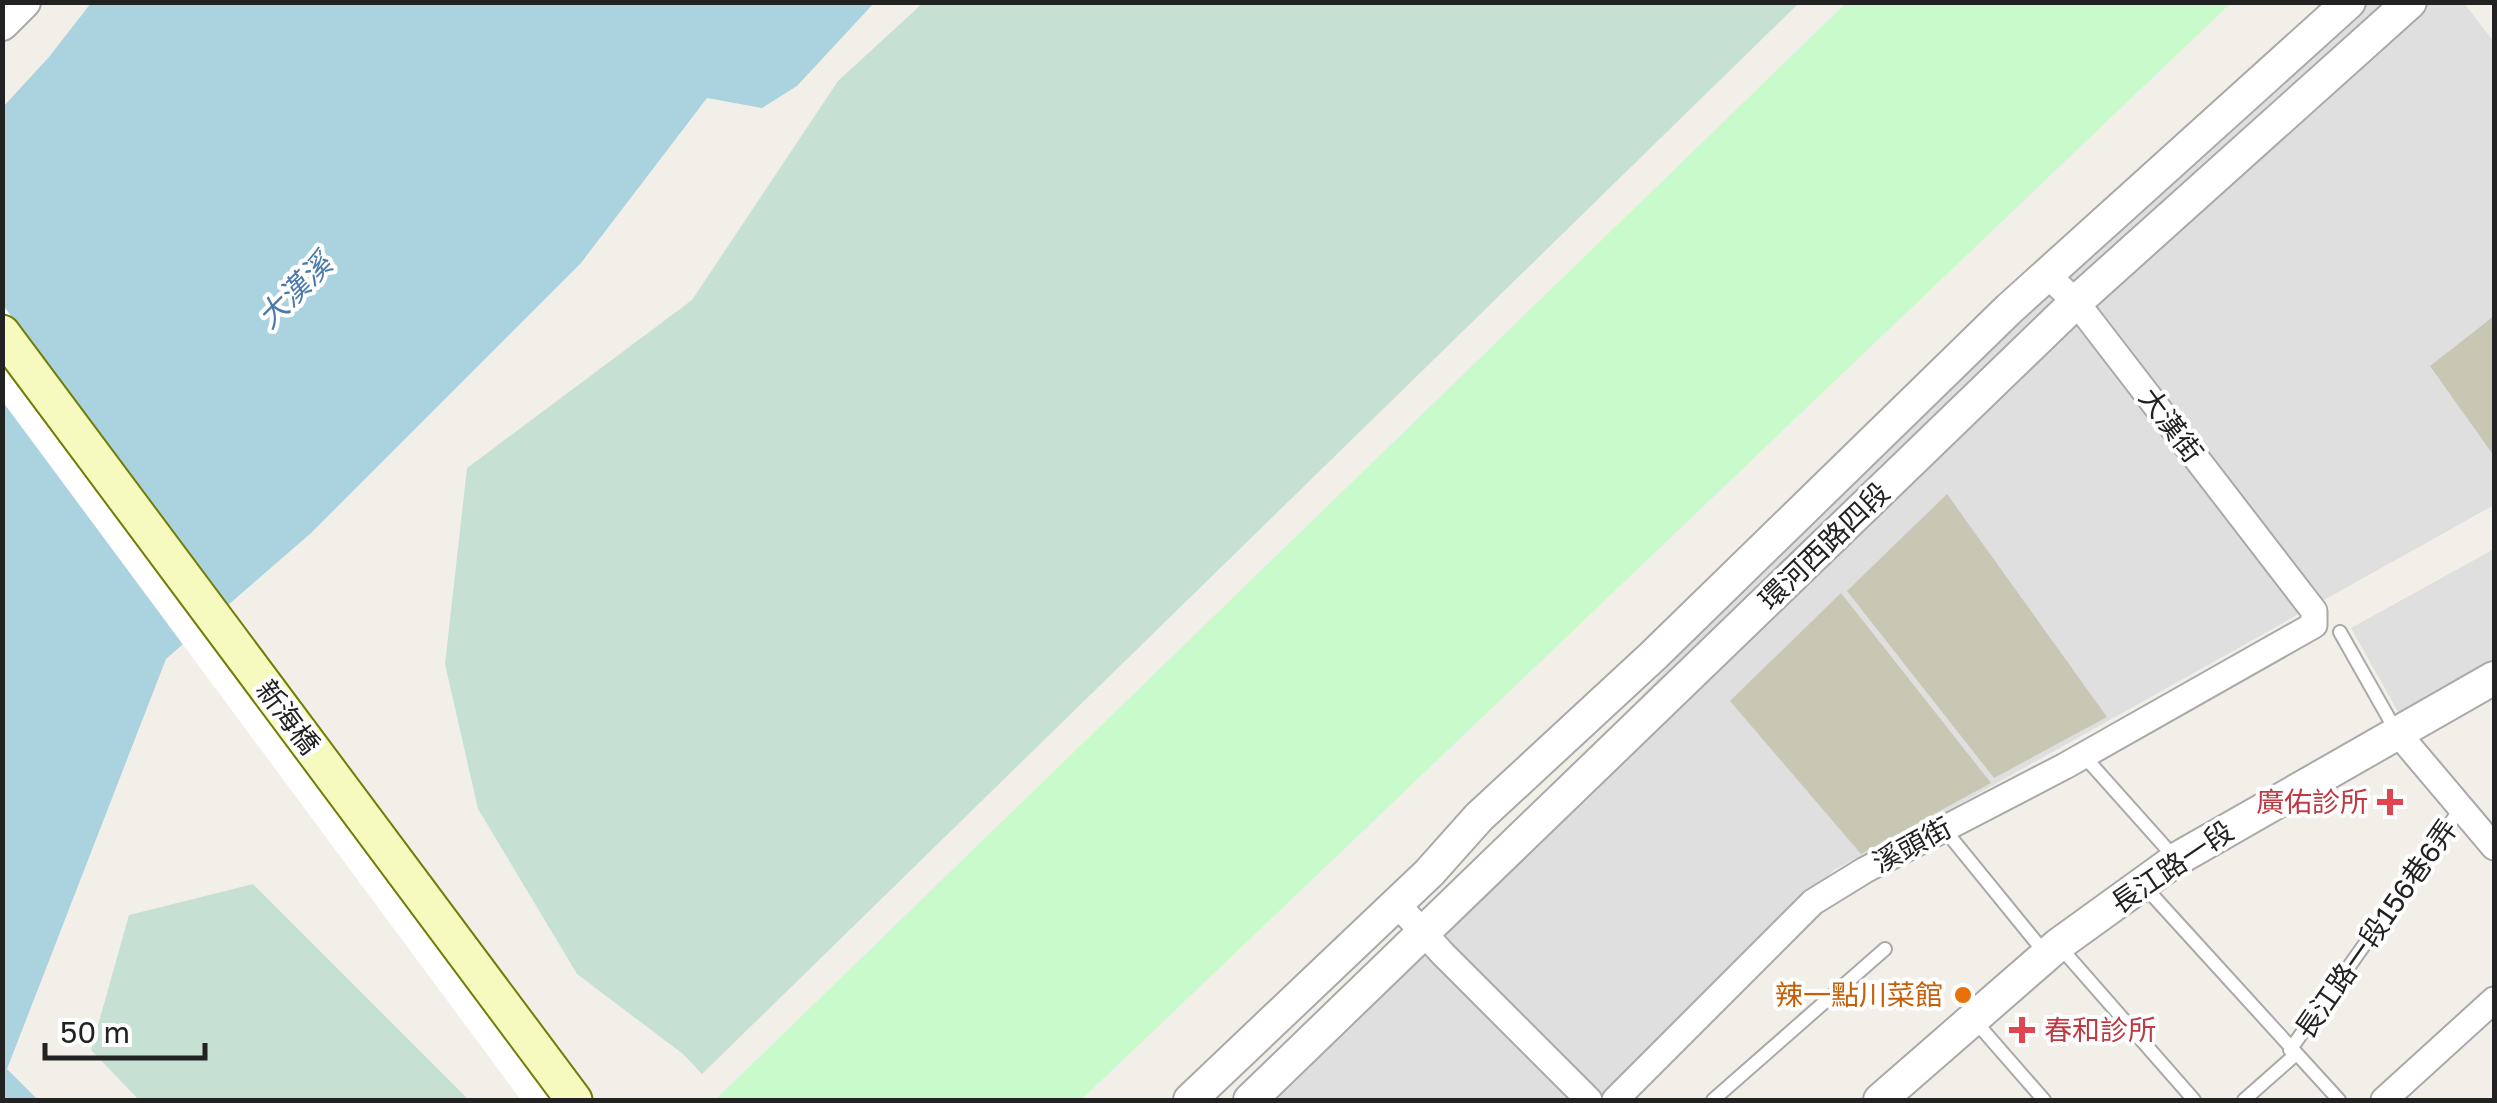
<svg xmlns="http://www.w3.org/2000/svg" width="2497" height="1103" viewBox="0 0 2497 1103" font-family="'Golos Text','Noto Sans TC',sans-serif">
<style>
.residential{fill:#e0dfdf}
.construction{fill:#c7c7b4}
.wetland{fill:#c6e0d4}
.park{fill:#c8facc}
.water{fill:#aad3df}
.pier{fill:#fff}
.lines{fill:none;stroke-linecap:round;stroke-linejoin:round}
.service-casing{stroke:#a9a9a9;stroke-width:16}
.minor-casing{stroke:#a9a9a9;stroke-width:29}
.tertiary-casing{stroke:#a9a9a9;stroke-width:36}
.secondary-casing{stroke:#707d05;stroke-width:39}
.service{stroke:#fff;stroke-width:12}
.minor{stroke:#fff;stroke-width:25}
.tertiary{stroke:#fff;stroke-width:32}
.secondary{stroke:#f7fabf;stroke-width:35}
.health-dot{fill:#e0444e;stroke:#fff;stroke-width:4}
.food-dot{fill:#e8710a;stroke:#fff;stroke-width:4}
.labels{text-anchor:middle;stroke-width:8;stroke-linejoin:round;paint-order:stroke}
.street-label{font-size:28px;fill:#222;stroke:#fff}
.health-label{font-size:28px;fill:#be3a42;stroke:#fff;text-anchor:end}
.food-label{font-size:28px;fill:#c56008;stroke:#fff;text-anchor:end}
.water-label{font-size:30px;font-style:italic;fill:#4a7aab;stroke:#fff}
</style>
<rect width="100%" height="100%" fill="#f2efe9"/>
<!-- residential -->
<path class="residential" d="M2366,3H2464L2494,42V505L1954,807L1834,870L1607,1100H1269L1823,499L2005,327Z
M2494,549V669L2402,719L2351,628Z"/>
<!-- construction -->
<path class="construction" d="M2494,316V456L2430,366Z
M1947,494L2107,717L1994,778L1847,591Z
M1841,593L1991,783L1861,854L1730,701Z"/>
<!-- wetland -->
<path class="wetland" d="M924,2L1799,3L702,1074L683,1054L577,974L478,809L445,664L467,468L692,300L838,81Z
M253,884L469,1100H139L91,1050L129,915Z"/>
<!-- park -->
<path class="park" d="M1846,3H2231L1081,1100H715Z"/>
<!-- water -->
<path class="water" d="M91,3H874L797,86L762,108L707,98L581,263L311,533L166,659L7,1069L38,1100H2V108L49,57Z"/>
<!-- pier -->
<path class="pier" d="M2,304L591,1100H521L3,402Z"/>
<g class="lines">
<defs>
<path id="service" d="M2340,632L2396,731
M2083,755L2175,858
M1944,829L2045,953
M2144,886L2339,1100
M2060,947L2194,1100
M1975,1021L2044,1100
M2290,1050L2461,808
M1713,1100L1885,949
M2244,1100L2295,1055"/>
<path id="minor" d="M2396,731L2494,847
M1397,904L1443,954L1589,1100
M1615,1100L1813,902L1865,870L2065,766L2314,625V611L2076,302L2047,275
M2384,1100L2494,1000"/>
<path id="tertiary" d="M2,24L24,2
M1190,1100L1429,873L1479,817L1653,656L2009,309L2349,2
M1250,1100L2076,302L2410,2
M1880,1100L2058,945L2177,859L2494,678"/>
<path id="secondary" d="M2,333L574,1100"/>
</defs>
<!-- service casing -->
<use href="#service" class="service-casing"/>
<!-- minor casing -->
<use href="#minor" class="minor-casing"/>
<!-- tertiary casing -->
<use href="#tertiary" class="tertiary-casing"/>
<!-- secondary casing -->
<use href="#secondary" class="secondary-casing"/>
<!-- service -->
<use href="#service" class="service"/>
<!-- minor -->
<use href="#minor" class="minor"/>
<!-- tertiary -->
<use href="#tertiary" class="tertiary"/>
<!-- secondary -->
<use href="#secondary" class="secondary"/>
</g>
<!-- markers -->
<g class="health-dot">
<path d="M2385 787h10v10h10v10h-10v10h-10v-10h-10v-10h10z"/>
<path d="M2017 1015h10v10h10v10h-10v10h-10v-10h-10v-10h10z"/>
</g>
<circle class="food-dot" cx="1963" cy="995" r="10"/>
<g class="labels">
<!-- street labels -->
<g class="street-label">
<text transform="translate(2171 425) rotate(53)" y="10">大漢街</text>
<text transform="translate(1824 546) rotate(-44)" y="10">環河西路四段</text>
<text transform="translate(288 717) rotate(53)" y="10">新海橋</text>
<text transform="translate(1912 845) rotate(-28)" y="10">溪頭街</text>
<text transform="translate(2172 867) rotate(-34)" y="10">長江路一段</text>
<text transform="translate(2376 929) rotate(-55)" y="10">長江路一段156巷6弄</text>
</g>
<!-- health labels -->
<g class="health-label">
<text x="2368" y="812">廣佑診所</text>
<text x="2044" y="1040" text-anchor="start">春和診所</text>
</g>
<!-- food labels -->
<g class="food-label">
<text x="1943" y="1005">辣一點川菜館</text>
</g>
<!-- water labels -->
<g class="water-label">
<text transform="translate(295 291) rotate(-45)" y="10">大漢溪</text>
</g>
</g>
<!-- border -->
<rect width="2497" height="1103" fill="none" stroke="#222222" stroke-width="10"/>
<!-- scale -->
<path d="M45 1043v15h160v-15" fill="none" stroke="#222222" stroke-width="5"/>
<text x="60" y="1043" font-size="30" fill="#222222" stroke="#ffffff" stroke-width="8" paint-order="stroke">50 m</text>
</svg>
